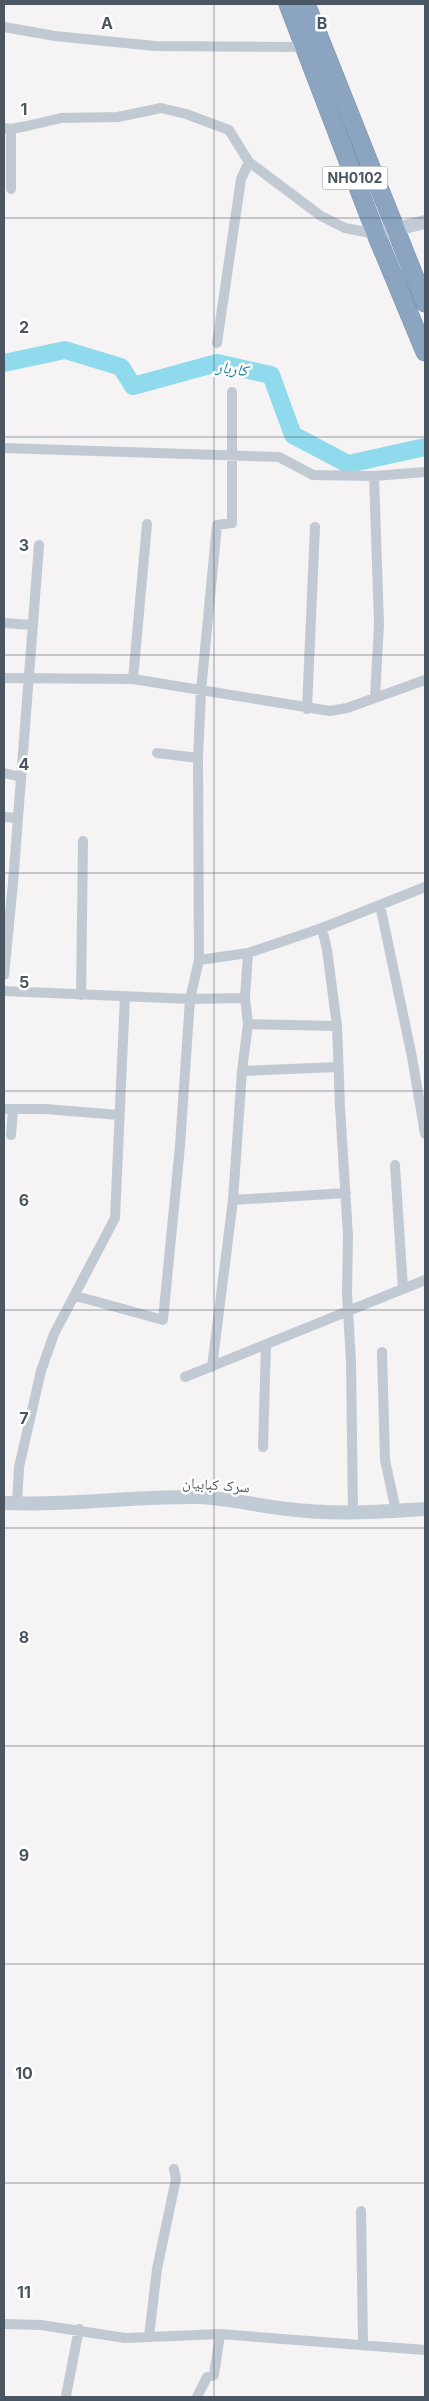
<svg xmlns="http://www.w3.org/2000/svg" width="429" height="2401" viewBox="0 0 429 2401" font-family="Inter,'Noto Naskh Arabic',sans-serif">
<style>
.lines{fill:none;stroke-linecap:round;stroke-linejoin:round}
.river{stroke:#90daee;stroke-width:18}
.highway-casing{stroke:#7690ad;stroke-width:19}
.street{stroke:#c1cad2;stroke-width:10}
.secondary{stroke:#c1cbd6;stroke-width:14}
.highway{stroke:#8ba5c1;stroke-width:18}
.grid{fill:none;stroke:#4a5661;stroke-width:1;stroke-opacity:0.55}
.labels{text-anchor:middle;stroke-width:5;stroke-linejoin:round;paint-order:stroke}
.shield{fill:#fff;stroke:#808990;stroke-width:1}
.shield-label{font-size:14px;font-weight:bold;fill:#4a5661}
.street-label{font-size:15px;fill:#4a5661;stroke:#fff}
.water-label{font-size:16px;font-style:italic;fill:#0c7c9b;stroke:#fff}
.grid-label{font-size:16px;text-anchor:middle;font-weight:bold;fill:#4a5661;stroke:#fff;stroke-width:5;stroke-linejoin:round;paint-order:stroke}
</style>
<rect width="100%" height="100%" fill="#f5f3f3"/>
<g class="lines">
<!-- river -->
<path class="river" d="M4,363L65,350L121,367L133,386L217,363L271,375L293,435L348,464L425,447"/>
<defs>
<path id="highway" d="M288,4L376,234L425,352
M306,4L425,303"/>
</defs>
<!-- highway casing -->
<use href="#highway" class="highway-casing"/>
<!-- street -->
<path class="street" d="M4,27L55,36L155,46L305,47
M4,128L11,129L27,126L61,118L118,117L161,108L186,114L229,130L249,162L321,216L345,228L376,234
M11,129V189
M217,343L241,179L249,162
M4,448L279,457L313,475L374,476L425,472
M374,476L379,624L375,698
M4,623L32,625
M4,678L133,679L330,711L347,708L425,680
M133,679L147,524
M307,709L315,527
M157,753L198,758
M4,773L21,777
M4,817L18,818
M380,905L412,1057L425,1134
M322,928L327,950L337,1026L340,1107L348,1236L347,1293L351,1362L353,1514
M199,960L248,953L322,928L425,887
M4,975L13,883L39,545
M4,991L190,999L245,998
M81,995L83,841
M248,1024L337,1026
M242,1071L338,1067
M4,1109H45L119,1115
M11,1135L13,1109
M395,1165L403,1289
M233,1200L346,1193
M76,1296L163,1320L180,1146L190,999L199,960L198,758L201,691L217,525L232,523V392
M382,1352L385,1460L396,1511
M212,1367L233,1200L242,1071L248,1024L245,998L248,953
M185,1377L425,1280
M263,1447L266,1345
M17,1503L19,1467L41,1371L54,1334L115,1218L125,996
M361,2211L363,2344
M4,2324L41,2325L125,2338L220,2334L425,2350
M149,2337L157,2269L176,2179L174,2169
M66,2396L79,2329
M197,2397L207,2377L214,2375L220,2334"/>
<!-- secondary -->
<path class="secondary" d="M376,234L425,222
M4,1503C69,1506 133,1496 198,1497C228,1498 258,1506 288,1509C334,1515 380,1512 425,1509"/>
<!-- highway -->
<use href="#highway" class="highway"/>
</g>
<!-- grid -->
<path class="grid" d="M214,4V2397M4,218H425M4,437H425M4,655H425M4,873H425M4,1091H425M4,1310H425M4,1528H425M4,1746H425M4,1964H425M4,2183H425"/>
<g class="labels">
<!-- shield labels -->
<rect class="shield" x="322.5" y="166.5" width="65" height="23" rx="4"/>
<g class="shield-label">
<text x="355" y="183">NH0102</text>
</g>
<!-- street labels -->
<g class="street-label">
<text transform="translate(216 1485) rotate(4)" y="5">سرک کبابیان</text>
</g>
<!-- water labels -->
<g class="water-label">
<text transform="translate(232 368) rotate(8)" y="6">کاربار</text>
</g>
</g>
<g class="grid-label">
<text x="107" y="29">A</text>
<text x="322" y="29">B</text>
<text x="24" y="115">1</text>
<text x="24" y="333">2</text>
<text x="24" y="551">3</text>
<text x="24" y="770">4</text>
<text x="24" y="988">5</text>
<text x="24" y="1206">6</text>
<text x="24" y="1424">7</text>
<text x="24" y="1643">8</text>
<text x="24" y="1861">9</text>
<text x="24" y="2079">10</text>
<text x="24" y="2298">11</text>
</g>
<!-- border -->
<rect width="429" height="2401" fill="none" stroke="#4a5661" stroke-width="10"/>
</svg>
